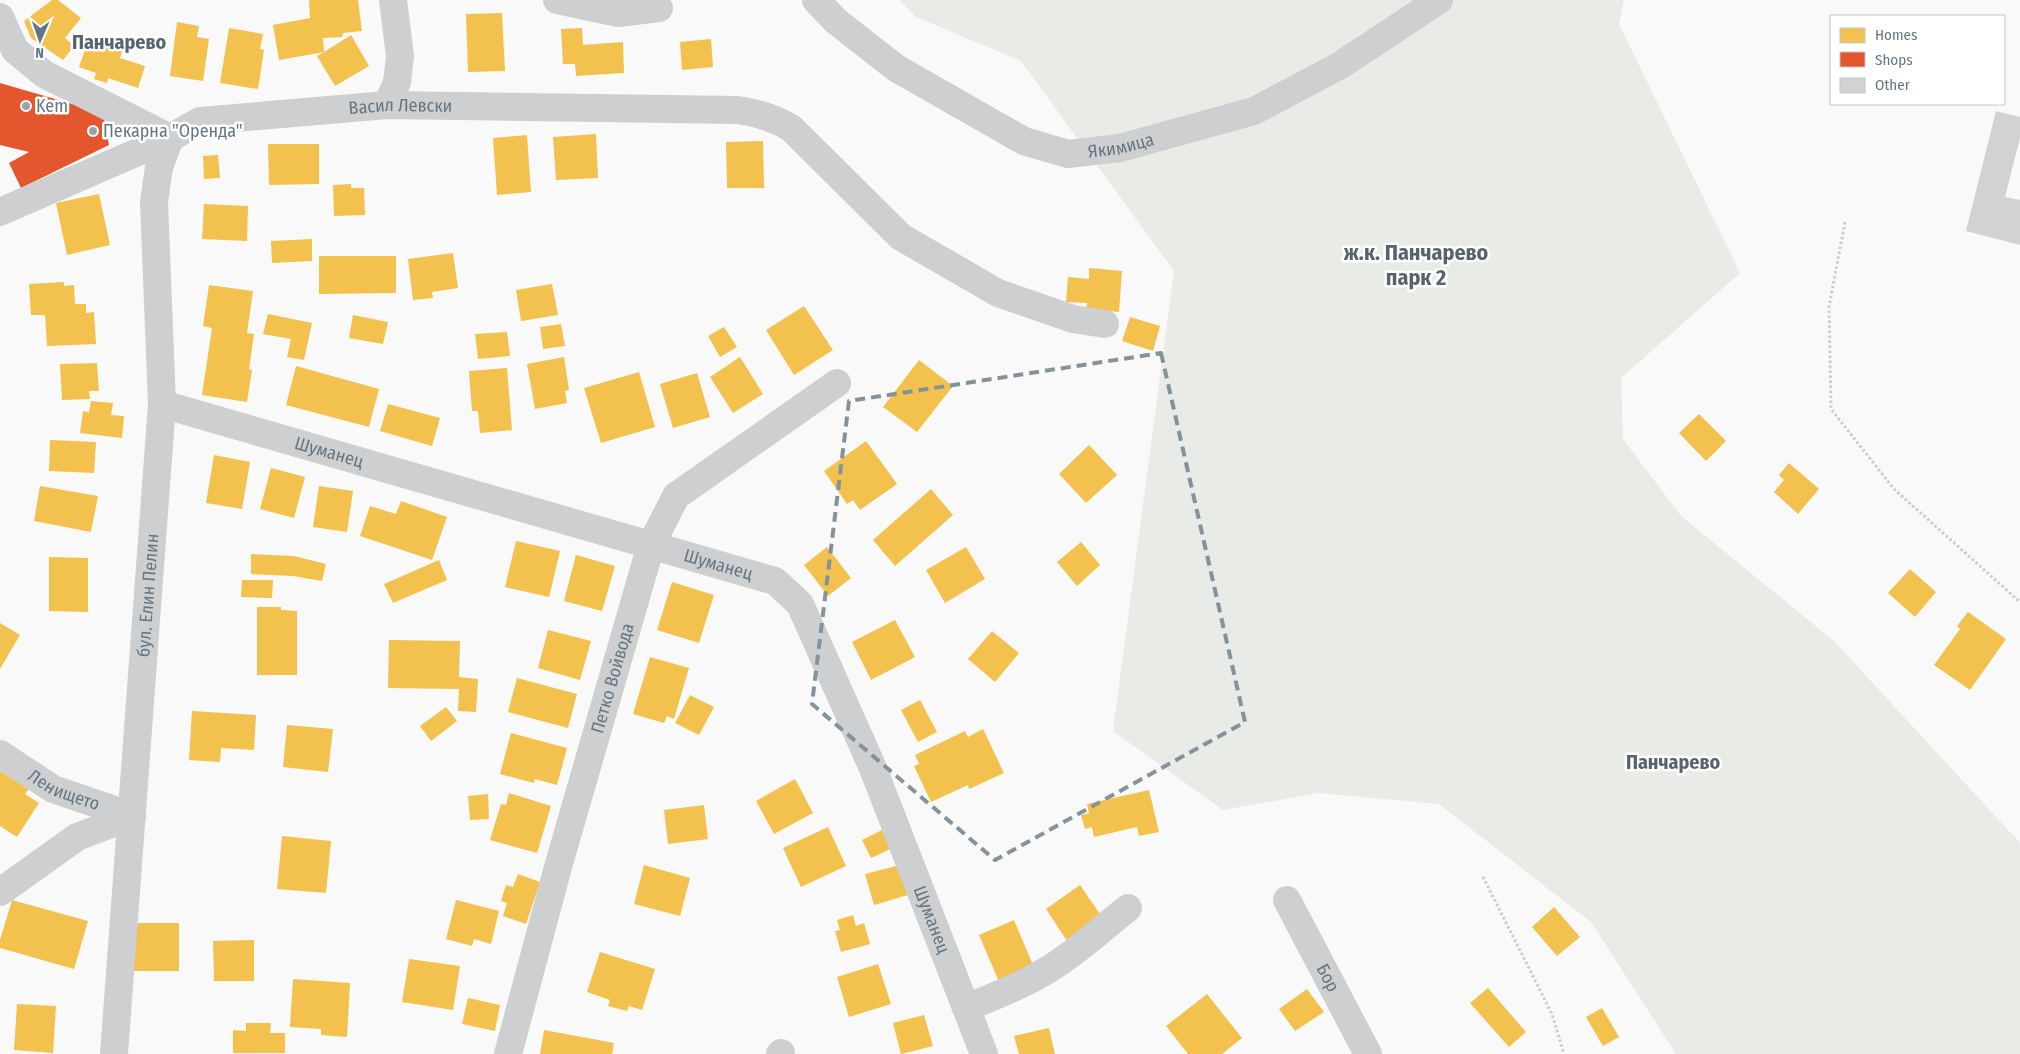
<svg xmlns="http://www.w3.org/2000/svg" width="2020" height="1054" viewBox="0 0 2020 1054" font-family="'Fira Sans Condensed',sans-serif">
<style>
.green{fill:#e8ebe6}
.homes{fill:#f2c14e}
.shops{fill:#e4572e}
.building{fill:#d0d2d3}
.lines{fill:none;stroke-linecap:round;stroke-linejoin:round}
.path{stroke:#cbcccd;stroke-width:3;stroke-dasharray:2.5 2.5;stroke-linecap:butt}
.minor{stroke:#cecfd0;stroke-width:28}
.marked{fill:none;stroke:#84929c;stroke-width:4;stroke-dasharray:10 6;stroke-linejoin:round}
.poi-dot{fill:#99a4ac;stroke:#fff;stroke-width:2}
.labels{text-anchor:middle;stroke-width:5;stroke-linejoin:round;paint-order:stroke}
.poi-label{font-size:18px;fill:#657683;stroke:#fff;text-anchor:start}
.street-label{font-size:18px;fill:#657683;stroke:#fff}
.quarter-label{font-size:20px;font-weight:bold;fill:#57646e;stroke:#fff}
.district-label{font-size:22px;font-weight:bold;fill:#57646e;stroke:#fff}
</style>
<rect width="100%" height="100%" fill="#f9f9f9"/>
<!-- green -->
<path class="green" d="M900,0H1624L1619,24L1740,273L1621,378L1623,439L1681,516L1834,641L2020,843V1054H1676L1591,922L1439,804L1319,793L1223,810L1113,731L1174,271L1021,61L916,17Z"/>
<!-- homes -->
<path class="homes" d="M52,0H58L81,18L65,38L74,46L63,60L31,38L24,21Z
M309,0H358L362,31L343,33L342,37L323,38L324,52L351,35L369,66L335,86L317,56L324,52L279,60L273,25L310,18Z
M502,13L505,71L468,72L466,14Z
M177,22L199,26L197,37L209,39L203,81L170,76Z
M229,28L263,34L260,49L264,50L258,89L220,83Z
M582,28L583,45L623,42L624,73L576,76L575,64H563L561,29Z
M711,39L713,67L682,70L680,42Z
M106,42L123,48L120,58L145,66L138,88L108,78L107,83L94,79L96,73L79,67L86,47L103,52Z
M596,134L598,178L556,180L553,137Z
M527,135L531,192L497,195L493,138Z
M763,141L764,188H727L726,142Z
M268,144H319V184L269,185Z
M218,155L220,178L204,179L203,156Z
M351,184V188H364L365,215L334,216L333,185Z
M99,194L110,245L67,255L56,203Z
M204,204L248,206L247,241L202,239Z
M312,239V261L272,263L271,241Z
M453,253L458,288L432,292L433,298L413,300L408,259Z
M319,256H396V293L319,294Z
M1089,268L1122,271L1119,312L1086,309L1087,303L1066,302L1068,277L1089,279Z
M64,282V286L74,285L75,304H86V313L94,312L96,344L47,346L45,315H31L29,284Z
M552,284L558,315L521,321L516,290Z
M209,285L253,291L247,333L254,334L249,369L252,370L247,402L202,395L212,328L203,326Z
M804,306L833,350L794,375L766,330Z
M268,314L312,323L304,360L287,357L291,339L263,334Z
M353,315L388,322L383,344L349,338Z
M1130,317L1160,326L1153,351L1122,341Z
M561,324L565,346L543,349L540,327Z
M724,327L737,347L720,357L708,336Z
M507,332L510,356L478,359L475,334Z
M564,357L569,390L565,391L567,403L535,409L527,364Z
M740,357L763,394L733,413L710,377Z
M919,360L953,386L917,432L883,407Z
M97,363L99,391H89L90,399L62,400L60,364Z
M296,366L379,389L369,427L286,405Z
M507,368L512,430L480,433L478,411H472L469,371Z
M639,372L655,427L601,443L584,388Z
M697,373L710,417L673,428L660,384Z
M91,401L113,403L111,415L124,416L122,438L80,433L83,411L89,412Z
M388,404L440,418L432,446L380,431Z
M1699,414L1726,441L1706,461L1679,433Z
M50,440L96,442L94,473L49,471Z
M866,441L897,484L860,510L853,500L847,504L824,471Z
M1089,445L1117,475L1086,503L1059,474Z
M214,455L250,462L242,509L206,503Z
M1789,463L1819,489L1798,514L1774,492L1784,480L1779,475Z
M271,468L305,477L294,518L260,509Z
M40,486L98,496L91,532L34,521Z
M319,486L353,491L347,532L313,527Z
M931,489L953,515L895,566L873,540Z
M401,501L447,517L432,560L360,536L370,506L396,514Z
M516,541L560,551L549,597L505,587Z
M1081,542L1100,565L1077,586L1057,562Z
M827,547L851,578L828,596L804,565Z
M966,547L985,579L945,603L926,570Z
M251,554L294,556L326,564L322,581L293,576L251,574Z
M576,555L615,566L602,611L564,601Z
M49,557L88,558V612L49,611Z
M439,560L447,580L393,603L384,584Z
M1910,569L1936,592L1915,617L1888,593Z
M242,580H273L272,598L241,597Z
M672,582L714,595L699,643L657,630Z
M257,607H281V610L297,611V675H257Z
M1968,612L2006,639L1970,690L1934,665L1960,629L1957,626Z
M895,620L915,657L871,680L852,642Z
M0,623L20,635L0,669Z
M548,630L591,641L580,680L538,668Z
M992,631L1019,653L995,682L968,659Z
M389,640L460,641L459,677L478,679L476,712L458,711L459,689L388,688Z
M650,657L689,668L674,719L667,716L664,723L633,714Z
M517,678L577,694L568,728L508,712Z
M690,695L714,707L699,735L675,723Z
M920,700L937,732L918,742L901,710Z
M446,707L457,721L431,741L420,726Z
M192,711L256,715L254,750L221,748L220,762L189,760Z
M287,725L333,729L328,772L283,767Z
M983,729L1004,773L969,789L968,785L931,802L914,766L919,764L915,755L965,731L968,737Z
M511,733L567,748L557,785L535,779L534,783L500,774Z
M0,771L29,789L25,794L39,803L17,837L0,826Z
M795,779L813,813L774,834L756,801Z
M1149,790L1159,832L1139,836L1137,827L1094,837L1092,827L1085,829L1081,815L1089,813L1087,804Z
M509,793L551,806L537,853L490,840L501,804L506,805Z
M488,794L489,819L470,820L468,796Z
M704,805L708,839L668,844L664,810Z
M828,827L846,866L801,887L783,848Z
M888,827L897,846L871,858L862,840Z
M282,836L331,841L326,893L277,889Z
M644,865L690,878L680,916L634,904Z
M900,865L908,895L874,905L865,874Z
M518,874L540,882L526,924L503,916L507,903L501,901L506,885L513,887Z
M1080,885L1102,917L1067,941L1046,909Z
M12,900L88,921L74,969L0,948V940Z
M456,900L499,911L491,944L474,939L472,946L446,939Z
M1554,907L1580,937L1557,956L1532,927Z
M853,915L856,926L864,923L870,944L841,952L835,931L840,930L837,920Z
M1014,920L1035,970L1000,984L979,935Z
M131,923H179V971H131Z
M254,940V981H214L213,941Z
M600,952L655,969L642,1010L629,1006L627,1011L608,1006L610,1000L587,992Z
M409,959L460,966L453,1010L402,1002Z
M878,964L891,1004L849,1017L837,977Z
M293,979L350,983L347,1037L321,1035V1029L290,1027Z
M1488,988L1526,1032L1509,1047L1470,1003Z
M1307,989L1324,1012L1295,1031L1279,1009Z
M1207,994L1242,1038L1222,1054H1188L1166,1026Z
M468,998L500,1005L495,1031L462,1024Z
M17,1004L56,1006L53,1053L14,1050Z
M1602,1008L1619,1037L1603,1046L1586,1017Z
M924,1015L933,1046L901,1054L893,1023Z
M246,1023H271L270,1033H285V1053H233V1030L246,1031Z
M1049,1028L1055,1054H1019L1014,1036Z
M544,1030L614,1043L612,1054H540Z"/>
<!-- shops -->
<path class="shops" d="M0,83L103,113L109,145L21,188L9,163L29,152L0,145Z"/>
<!-- building -->
<path class="building" d="M1996,111L2020,117V138L2005,197L2020,200V245L1966,231Z"/>
<g class="lines">
<!-- path -->
<path class="path" d="M1845,222L1829,307L1831,409L1894,489L2020,602
M1483,877L1552,1014L1564,1054"/>
<!-- minor -->
<g class="minor">
<path d="M557,0L618,13L659,8"/>
<path id="s1" d="M816,0L836,21L896,68L1024,141L1068,154L1120,148L1254,111L1339,66L1439,0"/>
<path d="M0,17L15,50L44,74L170,138"/>
<path d="M387,105L397,82L400,56L393,0"/>
<path id="s2" d="M0,212L170,138L200,121L387,105L738,110C758,113 774,118 791,128L901,237L998,293L1073,319L1105,324"/>
<path id="s3" d="M162,404L775,581L800,604L872,766L984,1054"/>
<path id="s4" d="M0,754L53,789L132,816"/>
<path d="M0,892L77,837L132,816"/>
<path id="s5" d="M1287,900L1368,1054"/>
<path d="M966,1008C990,998 1016,988 1039,975C1071,957 1099,931 1128,908"/>
<path id="s6" d="M114,1054L162,404L154,202L159,167L170,138"/>
<path id="s7" d="M508,1054L558,867L651,545L676,496L837,383"/>
<path d="M780,1054L781,1053"/>
</g>
</g>
<!-- marked area -->
<path class="marked" d="M1161,353L1245,722L995,860L812,704L849,401Z"/>
<!-- markers -->
<g class="poi-dot">
<circle cx="26" cy="106" r="5"/>
<circle cx="93" cy="131" r="5"/>
</g>
<g class="labels">
<!-- poi labels -->
<g class="poi-label">
<text x="36" y="112">Kem</text>
<text x="103" y="137">Пекарна "Оренда"</text>
</g>
<!-- street labels -->
<g class="street-label">
<text dy="6" stroke="none"><textPath href="#s2" startOffset="421">Васил Левски</textPath></text>
<text dy="6" stroke="none"><textPath href="#s1" startOffset="352">Якимица</textPath></text>
<text dy="6" stroke="none"><textPath href="#s3" startOffset="174">Шуманец</textPath></text>
<text dy="6" stroke="none"><textPath href="#s3" startOffset="579">Шуманец</textPath></text>
<text dy="6" stroke="none"><textPath href="#s6" startOffset="460">бул. Елин Пелин</textPath></text>
<text dy="6" stroke="none"><textPath href="#s7" startOffset="390">Петко Войвода</textPath></text>
<text dy="6" stroke="none"><textPath href="#s4" startOffset="74">Ленището</textPath></text>
<text dy="6" stroke="none"><textPath href="#s3" startOffset="1014">Шуманец</textPath></text>
<text dy="6" stroke="none"><textPath href="#s5" startOffset="88">Бор</textPath></text>
</g>
<!-- quarter labels -->
<g class="quarter-label">
<text x="119" y="49">Панчарево</text>
<text x="1673" y="769">Панчарево</text>
</g>
<!-- district labels -->
<g class="district-label">
<text x="1416" y="260">ж.к. Панчарево<tspan x="1416" dy="25">парк 2</tspan></text>
</g>
</g>
<!-- legend -->
<rect x="1830" y="15" width="175" height="90" fill="#ffffff" stroke="#c1c8cd"/>
<rect x="1840" y="28" width="25" height="15" fill="#f2c14e" stroke="#c1c8cd"/>
<text x="1875" y="40" font-size="15" fill="#657683">Homes</text>
<rect x="1840" y="52" width="25" height="15" fill="#e4572e" stroke="#c1c8cd"/>
<text x="1875" y="65" font-size="15" fill="#657683">Shops</text>
<rect x="1840" y="78" width="25" height="15" fill="#d0d2d3" stroke="#c1c8cd"/>
<text x="1875" y="90" font-size="15" fill="#657683">Other</text>
<!-- north arrow -->
<g transform="translate(40 40) rotate(182)" stroke="#ffffff" stroke-width="4" paint-order="stroke">
<path d="M0-4L9 19L0 12L-9 19Z" fill="#657683"/>
<text y="-8" font-size="14" font-weight="bold" text-anchor="middle" fill="#657683">N</text>
</g>
</svg>
